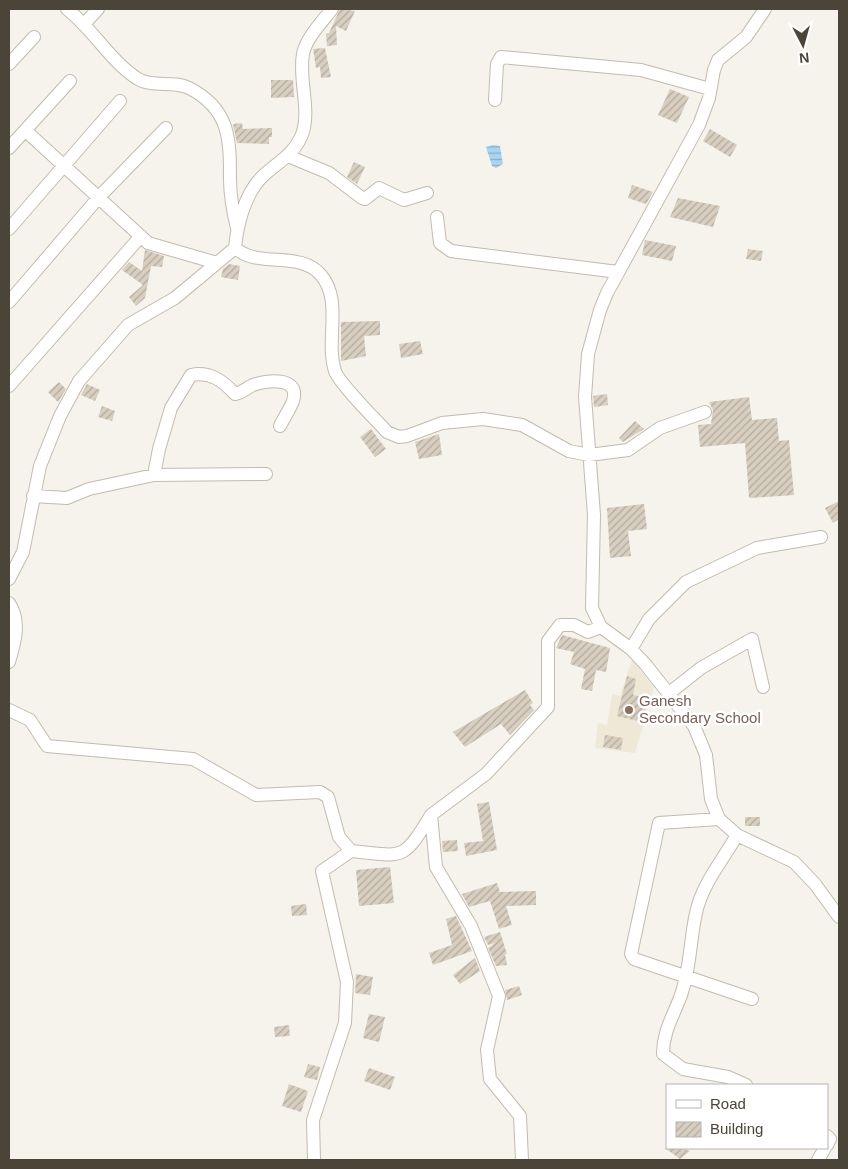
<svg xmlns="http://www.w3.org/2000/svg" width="848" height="1169" viewBox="0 0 848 1169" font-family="Helvetica,sans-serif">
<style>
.education{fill:#efe8d6}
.water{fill:url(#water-rules)}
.building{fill:url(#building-hatch)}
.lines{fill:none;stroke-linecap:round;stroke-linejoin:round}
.minor-casing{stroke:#c2bbae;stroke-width:14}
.minor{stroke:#fff;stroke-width:12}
.education-dot{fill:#8d6e63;stroke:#fff;stroke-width:2}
.labels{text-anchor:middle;stroke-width:5;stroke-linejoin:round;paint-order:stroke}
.education-label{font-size:15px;fill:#785e54;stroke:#fff;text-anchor:start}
</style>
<defs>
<pattern id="water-rules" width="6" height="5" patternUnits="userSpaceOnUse" patternTransform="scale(1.25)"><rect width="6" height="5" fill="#a9d4f2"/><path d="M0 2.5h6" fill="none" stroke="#8caec5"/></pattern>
<pattern id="building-hatch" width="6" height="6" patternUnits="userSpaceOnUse" patternTransform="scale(1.25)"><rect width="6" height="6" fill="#d8cfc1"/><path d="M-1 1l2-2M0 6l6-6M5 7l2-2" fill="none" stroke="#b1aa9e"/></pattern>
</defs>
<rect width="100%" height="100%" fill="#f6f3ec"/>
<!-- education -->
<path class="education" d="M632,660L654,687L635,753L595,748L598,723L607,725L612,694L620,696Z"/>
<!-- water -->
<path class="water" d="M493,145L500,146L503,164L496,168L492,166L486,147Z"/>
<!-- building -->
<path class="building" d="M340,9L355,11L346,31L336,26L337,45L327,46L326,34L329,33Z
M325,48L331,77L321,78L320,67L316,68L313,49Z
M271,80H293L294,97L271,98Z
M670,89L689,97L677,123L658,115Z
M242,123L243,129L272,128V137H269V144L237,143L233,124Z
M710,129L737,145L730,157L703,141Z
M354,162L365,167L357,184L347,177Z
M632,185L653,192L646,204L628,198Z
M678,198L720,206L713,227L670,217Z
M645,240L676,246L672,261L642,255Z
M748,249L763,251L761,261L746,259Z
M145,250L164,256L162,267L151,266L145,298L136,306L129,297L143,285L122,270L129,262L142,271Z
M229,264L240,266L238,280L221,277L223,269Z
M380,321V335L364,336L366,356L341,361V322Z
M420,341L423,354L401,358L399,344Z
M59,382L66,389L58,402L48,392Z
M87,384L100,390L95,401L81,395Z
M607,394L608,405L594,407L593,396Z
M749,397L752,420L777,418L779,441L789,440L794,495L749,498L745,443L700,447L698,425L711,424L713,410L709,402Z
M102,406L115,411L112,421L98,417Z
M635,421L644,429L623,442L619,438Z
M371,429L386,449L375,457L360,437Z
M439,434L442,455L419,459L415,442Z
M839,501V519L833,523L825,508Z
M644,504L647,529L628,531L631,556L610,558L607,508Z
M562,635L610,648L606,672L596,670L592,691L581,689L585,669L570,664L574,652L556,648Z
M627,676L636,679L633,695L648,698L642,722L617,716Z
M525,690L533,703L530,705L534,710L510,735L501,724L465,747L453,732Z
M605,735L623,738L621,750L603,747Z
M489,802L497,850L466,856L464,843L483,841L477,804Z
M745,817H760V826H745Z
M457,840L458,851L443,852L442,841Z
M390,867L394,903L359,906L356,870Z
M497,883L500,892L536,891V905L506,906L512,925L499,929L490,901L469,907L462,894Z
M306,904L307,915L292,916L291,906Z
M456,916L472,951L433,965L429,953L452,945L446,919Z
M500,932L507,954H505L507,965L496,966L488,948L495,943L488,945L484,937Z
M475,958L480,971L460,984L453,975Z
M356,974L373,977L370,995L355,993Z
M519,986L522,995L507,1000L505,990Z
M369,1014L385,1017L379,1042L363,1038Z
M289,1025L290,1036L275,1037L274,1027Z
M308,1064L320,1067L317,1080L304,1077Z
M369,1068L395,1077L390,1090L364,1081Z
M289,1084L308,1091L301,1112L282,1106Z
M665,1148H682L690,1151L680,1159Z"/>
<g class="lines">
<defs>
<path id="minor" d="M67,9C93,29 110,61 138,79C153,88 173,80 189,88C230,109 230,139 230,179C230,196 233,212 237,228
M765,9L746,37L718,60L714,70L709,98L699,125L607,293L600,310L588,354L585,397L594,515L592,608L601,627L631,649L646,665L694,726L706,755L711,799L719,819L737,835L794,862L815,884L839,917
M84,24L98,9
M9,64L34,37
M495,100L497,64L501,57L641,70L710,89
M26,131L148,243L217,263
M9,148L70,81
M288,156L329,173L362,198L365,199L379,188L404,200L427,193
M437,217L440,243L451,251L618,272
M9,229L120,101
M235,248C259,269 300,250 321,275C343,301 325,340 335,371C338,382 377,421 387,432L399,437L407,436L442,423L483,419L522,425L569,451L589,455L628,450L660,428L705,412
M235,248C237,225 245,192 264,175C277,163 293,155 301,137C312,113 298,79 303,54C306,38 322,22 332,9
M9,302L99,197L166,128
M9,386L141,236
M154,475L159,449L171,408L191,375C210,371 223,381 235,394C242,393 246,388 253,385C266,380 301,376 293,401C290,409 284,418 280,426
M33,496L67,498L89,489L154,475L266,474
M9,579L23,552L40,466L60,416L79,381L128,325L175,298L235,248
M9,603C21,621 15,642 9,662
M631,649L649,619L686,582L757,548L821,537
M668,694L701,668L752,639L763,687
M9,710L30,720L47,746L193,759L256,795L320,792L328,797L339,837L351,851
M719,819L659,823L631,954L634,959L752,999
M737,835C723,860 702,884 696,913C690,939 691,964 682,992C675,1014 663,1029 663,1054L683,1069L728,1077L746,1085
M827,1136L830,1139L827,1145
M314,1160L313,1120L345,1023L347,982L322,871L351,851C403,856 402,863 431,815
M522,1160L520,1116L490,1079L487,1050L499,996L471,926L436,867L431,815L486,774L548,707V641L560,625H574L588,632L601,627
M818,1160L825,1148"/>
</defs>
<!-- minor casing -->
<use href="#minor" class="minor-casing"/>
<!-- minor -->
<use href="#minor" class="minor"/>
</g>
<!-- markers -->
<circle class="education-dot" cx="629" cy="710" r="5"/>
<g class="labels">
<!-- education labels -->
<g class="education-label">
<text x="639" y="706">Ganesh<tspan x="639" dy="17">Secondary School</tspan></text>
</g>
</g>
<!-- border -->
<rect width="848" height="1169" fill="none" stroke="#4b4439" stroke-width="20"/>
<!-- legend -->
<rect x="666" y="1084" width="162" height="65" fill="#ffffff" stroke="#b7b4b0"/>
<rect x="676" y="1100" width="25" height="8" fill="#ffffff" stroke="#b7b4b0"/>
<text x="710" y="1109" font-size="15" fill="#4b4439">Road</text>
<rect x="676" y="1122" width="25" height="15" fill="url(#building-hatch)" stroke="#b7b4b0"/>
<text x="710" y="1134" font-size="15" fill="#4b4439">Building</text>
<!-- north arrow -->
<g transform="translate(803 45) rotate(174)" stroke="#ffffff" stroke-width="4" paint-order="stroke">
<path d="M0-4L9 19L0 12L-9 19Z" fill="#4b4439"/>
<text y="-8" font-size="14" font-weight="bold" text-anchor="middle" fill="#4b4439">N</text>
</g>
</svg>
